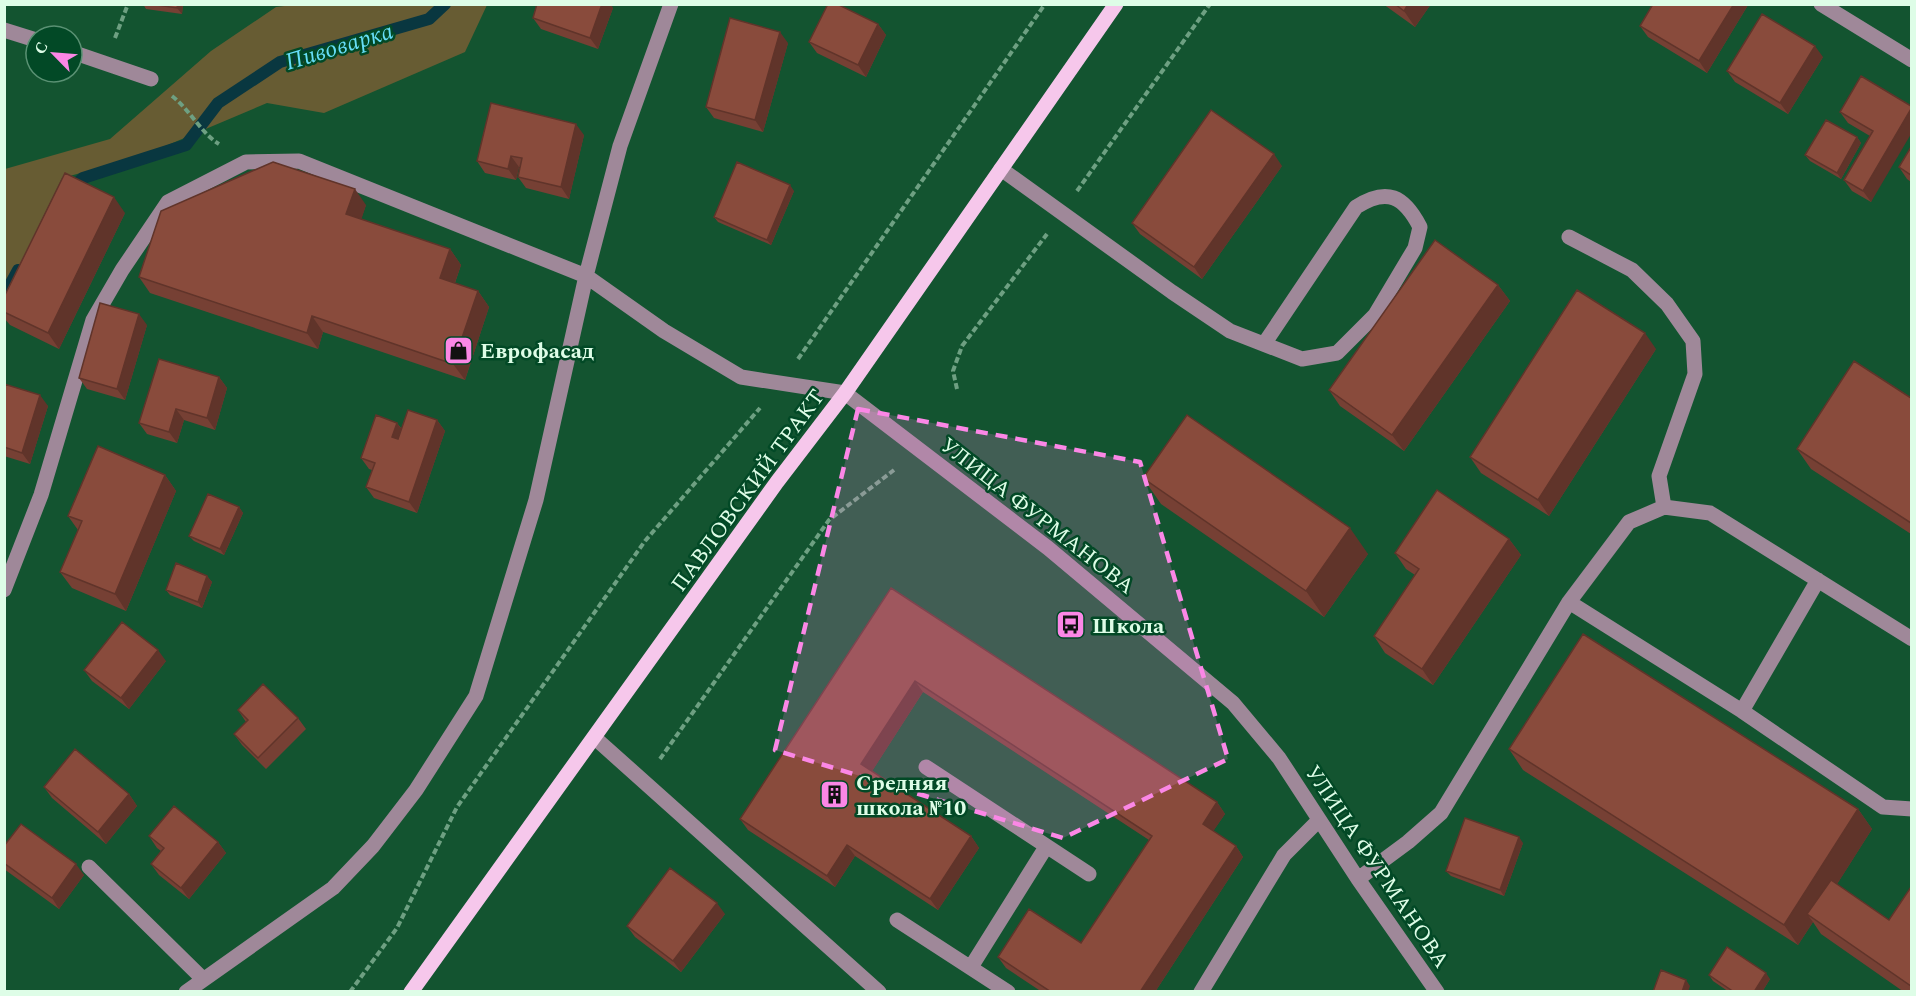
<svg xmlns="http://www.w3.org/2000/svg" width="1916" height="996" viewBox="0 0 1916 996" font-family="Spectral,serif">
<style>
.green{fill:#675c33}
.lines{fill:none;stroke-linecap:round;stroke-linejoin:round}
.stream{stroke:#093740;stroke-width:12}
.path{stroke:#6ea082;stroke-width:4;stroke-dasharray:6 3;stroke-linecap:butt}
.minor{stroke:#9f8899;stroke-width:15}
.major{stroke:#f6c7eb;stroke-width:15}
.wall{fill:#764034}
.shaded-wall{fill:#60342a}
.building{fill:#894b3c;stroke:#60342a;stroke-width:1.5}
.marked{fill:#fb87e6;fill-opacity:0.2;stroke:#fb87e6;stroke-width:4.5;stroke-dasharray:12 8;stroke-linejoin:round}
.labels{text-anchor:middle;stroke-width:5;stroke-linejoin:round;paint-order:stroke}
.poi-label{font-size:22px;font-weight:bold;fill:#defde7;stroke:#024926;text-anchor:start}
.street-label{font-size:22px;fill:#defde7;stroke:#024926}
.water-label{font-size:24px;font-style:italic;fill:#66def8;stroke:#024926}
</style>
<rect width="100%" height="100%" fill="#135430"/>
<!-- green -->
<path class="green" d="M301,4L487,5L465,52L324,113L267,103L137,158L62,178L5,296V169L110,139L211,51L276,7Z"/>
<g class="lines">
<!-- stream -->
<path class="stream" d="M69,191L83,178L186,145L218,103L280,62L429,19L445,4
M4,296L18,270"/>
<!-- path -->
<path class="path" d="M115,38L128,4
M172,96C190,110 201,133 219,144
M1077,191L1210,4
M798,359L1045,4
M957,389L953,371L962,346L1047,234
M660,759L829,520L894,470
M350,992L397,928L457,807L645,541L760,408"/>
<!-- minor -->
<path class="minor" d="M1821,4L1912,60
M4,30L36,40
M72,52L151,79
M1001,169L1172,292L1230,331L1302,359L1337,353L1375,315L1415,248L1420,227C1404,196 1387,187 1356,207L1264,344
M1569,237L1632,270L1667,304L1693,341L1695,374L1659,476L1664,507
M4,590L41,495L93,320L122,270L168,202L246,162L299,161L586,276L664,331L741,377L845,393L1048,548L1233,703L1279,758L1358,879L1437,992
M1569,602L1742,711L1883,807L1912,809
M1742,711L1818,580
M595,738L879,992
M926,767L1089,874
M89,867L203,979
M1358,879L1408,842L1441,813L1569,602L1629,522L1664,507L1710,513L1912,639
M897,920L1008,992
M971,967L1046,847
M186,992L333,888L373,846L416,790L476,696L536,500L586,276L620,146L671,4
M1201,992L1284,855L1319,820"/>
<!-- major -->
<path class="major" d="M411,992L777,482L845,393L1116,4"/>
</g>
<!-- wall -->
<path class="wall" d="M143,4H183L182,14L146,9Z
M1383,4H1431L1415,27Z
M1653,4H1748V5L1707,73L1648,37L1640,26Z
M613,8L598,49L541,29L533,18Z
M878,24L886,35L866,77L817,53L809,42Z
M788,43L763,132L714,118L706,107Z
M1823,57L1788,114L1735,82L1727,71Z
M1911,106L1871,202L1852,191L1844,180L1870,136L1848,123L1840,112Z
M584,135L569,199L526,188L518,177L520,167H519L516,180L485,173L477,161Z
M1857,137L1861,143L1841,179L1810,161L1805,155Z
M1911,147V182L1907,179L1899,167Z
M1282,166L1202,279L1140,234L1132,223Z
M794,191L771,245L718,222L714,217Z
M366,205L361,219L450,249L461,265L455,283L478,291L489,307L465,380L323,332L318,349L150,293L139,277Z
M125,213L59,349L10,325L4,318V297Z
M1498,285L1510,301L1404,451L1340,406L1329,390Z
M147,325L125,400L87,389L79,378Z
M1656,349L1549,516L1481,473L1470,457Z
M219,377L227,388L215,430L184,420L177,443L147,434L139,423Z
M4,384L48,406L30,464L4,456Z
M1911,398V534L1811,469L1797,449Z
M437,420L445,431L417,513L374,498L366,487L372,470L369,469L361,458L397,423L401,428Z
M165,475L176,491L126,611L72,588L60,572L78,530L68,516Z
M1143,478L1368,554L1324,617L1161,504Z
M239,507L243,513L224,555L194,541L189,536Z
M1509,539L1521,555L1433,685L1385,653L1374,636L1415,575L1406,569L1395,553Z
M207,576L212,582L202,608L170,595L166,590Z
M891,588L1217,802L1225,814L1213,831L1236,846L1243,857L1155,992H1042L1006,968L998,957L1081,943L1149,840L923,692L872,771L971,836L979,848L938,910L855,856L835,887L748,830L740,819Z
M166,661L129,709L92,681L84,670Z
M238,710L298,718L306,729L266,769L242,745L234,734L246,722Z
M1509,749L1858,809L1872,829L1837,884L1889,920L1911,887V992H1904L1821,934L1813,922L1798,945L1523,770Z
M44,787L129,794L137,806L106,844L52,798Z
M149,836L218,842L226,853L189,899L159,875L151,864L161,851L157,848Z
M1523,843L1504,896L1451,876L1446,871Z
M4,846L84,875L59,909L4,869Z
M725,914L681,972L635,937L627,926Z
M1709,975L1770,979L1762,992H1729L1713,981Z"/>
<!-- shaded-wall -->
<path class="shaded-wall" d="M178,4H183L182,14L177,8Z
M602,4H611L613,8L598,49L590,38Z
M1408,4H1431L1415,27L1404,11Z
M1734,4L1748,5L1707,73L1699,61Z
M878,24L886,35L866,77L858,65Z
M780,32L788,43L763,132L755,120Z
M1815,46L1823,57L1788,114L1780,103Z
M1911,109V134L1871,202L1863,191Z
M576,124L584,135L569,199L561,187Z
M1857,137L1861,143L1841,179L1837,173Z
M1274,154L1282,166L1202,279L1194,267Z
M511,156L519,167L516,180L508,169Z
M790,185L794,191L771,245L767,240Z
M355,189L366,205L358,230L346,214Z
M114,197L125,213L59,349L48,333Z
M450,249L461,265L451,294L440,278Z
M1498,285L1510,301L1404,451L1392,435Z
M478,291L489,307L465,380L453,364Z
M139,314L147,325L125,400L117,389Z
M312,316L323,332L318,349L307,333Z
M1645,333L1656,349L1549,516L1538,500Z
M219,377L227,388L215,430L207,418Z
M40,395L48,406L30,464L22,453Z
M176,409L184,420L177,443L169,432Z
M437,420L445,431L417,513L409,502Z
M397,423L405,434L400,448L392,437Z
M165,475L176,491L126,611L115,594Z
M239,507L243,513L224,555L220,549Z
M1350,528L1368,554L1324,617L1306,591Z
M1509,539L1521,555L1433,685L1422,669Z
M207,576L212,582L202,608L198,602Z
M158,650L166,661L129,709L121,698Z
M915,681L923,692L869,776L861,764Z
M129,794L137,806L106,844L98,832Z
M1217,802L1225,814L1210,836L1203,824Z
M1858,809L1872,829L1815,919L1807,914L1813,922L1798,945L1784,925Z
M971,836L979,848L938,910L930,899Z
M1519,837L1523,843L1504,896L1500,890Z
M218,842L226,853L189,899L181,888Z
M847,845L855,856L835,887L827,876Z
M1236,846L1243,857L1155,992H1140Z
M76,864L84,875L59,909L52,898Z
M717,903L725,914L681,972L673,961Z
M1766,973L1770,979L1762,992H1754Z
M1686,980L1690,986L1688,992H1682Z"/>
<!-- building -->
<path class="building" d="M150,4H178L177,8Z
M537,4H602L590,38L533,18Z
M828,4H837L878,24L858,65L809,42Z
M1395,4H1408L1404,11Z
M1653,4H1734L1699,61L1640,26Z
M1762,14L1815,46L1780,103L1727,71Z
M730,18L780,32L755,120L706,107Z
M1861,76L1911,106V109L1863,191L1844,180L1873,131L1840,112Z
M491,103L576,124L561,187L518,177L522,158L511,156L508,169L477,161Z
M1211,110L1274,154L1194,267L1132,223Z
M1826,120L1857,137L1837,173L1805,155Z
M1911,147V175L1899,167Z
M273,162L355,189L346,214L450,249L440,278L478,291L453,364L312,316L307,333L139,277L161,211Z
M737,162L790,185L767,240L714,217Z
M65,173L114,197L48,333L4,312V297Z
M1435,240L1498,285L1392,435L1329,390Z
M1577,290L1645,333L1538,500L1470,457Z
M100,303L139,314L117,389L79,378Z
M159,359L219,377L207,418L176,409L169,432L139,423Z
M1854,361L1911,398V523L1797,449Z
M4,384L40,395L22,453L4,447Z
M408,410L437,420L409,502L366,487L375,463L361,458L376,415L397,423L392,437L398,439Z
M1187,415L1350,528L1306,591L1143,478Z
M98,446L165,475L115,594L60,572L82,521L68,516Z
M1437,490L1509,539L1422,669L1374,636L1419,569L1395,553Z
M208,494L239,507L220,549L189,536Z
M176,563L207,576L198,602L166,590Z
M891,588L1217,802L1203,824L1236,846L1140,992H1051L998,957L1029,909L1081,943L1152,836L915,681L861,764L971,836L930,899L847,845L827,876L740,819Z
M122,622L158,650L121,698L84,670Z
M1583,634L1858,809L1784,925L1509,749Z
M263,684L298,718L258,758L234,734L248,720L238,710Z
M75,749L129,794L98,832L44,787Z
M174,806L218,842L181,888L151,864L164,848L149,836Z
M1465,818L1519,837L1500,890L1446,871Z
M21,824L76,864L52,898L4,863V846Z
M670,868L717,903L673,961L627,926Z
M1831,880L1889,920L1911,887V986L1807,914Z
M1727,947L1766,973L1754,992H1734L1709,975Z
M1661,970L1686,980L1682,992H1653Z"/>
<!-- marked area -->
<path class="marked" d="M858,409L1140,462L1228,759L1063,838L775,750Z"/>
<!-- icons -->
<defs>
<symbol id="shop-square" viewBox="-11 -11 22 22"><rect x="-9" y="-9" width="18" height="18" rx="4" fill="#fb87e6" stroke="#024926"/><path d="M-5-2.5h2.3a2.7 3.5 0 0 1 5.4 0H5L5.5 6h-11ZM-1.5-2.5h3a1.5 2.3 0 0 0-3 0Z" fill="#111"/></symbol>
<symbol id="bus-square" viewBox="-11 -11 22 22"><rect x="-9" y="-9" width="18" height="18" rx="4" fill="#fb87e6" stroke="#024926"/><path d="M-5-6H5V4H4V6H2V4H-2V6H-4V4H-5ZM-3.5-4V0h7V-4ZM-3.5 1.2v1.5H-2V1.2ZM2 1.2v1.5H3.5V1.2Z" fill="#111"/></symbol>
<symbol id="building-square" viewBox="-11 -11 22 22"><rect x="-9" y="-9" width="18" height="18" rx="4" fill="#fb87e6" stroke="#024926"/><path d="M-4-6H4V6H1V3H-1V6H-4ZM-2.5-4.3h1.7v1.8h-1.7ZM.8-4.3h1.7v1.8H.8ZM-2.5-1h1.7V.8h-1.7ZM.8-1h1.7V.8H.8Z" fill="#111"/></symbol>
</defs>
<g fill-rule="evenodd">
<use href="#shop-square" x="442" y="334" width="33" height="33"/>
<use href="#bus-square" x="1054" y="608" width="33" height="33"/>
<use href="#building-square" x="818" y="778" width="33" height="33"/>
</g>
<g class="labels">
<!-- poi labels -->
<g class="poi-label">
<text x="480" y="358">Еврофасад</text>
<text x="1092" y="633">Школа</text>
<text x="856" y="790">Средняя<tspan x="856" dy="25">школа №10</tspan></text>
</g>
<!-- street labels -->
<g class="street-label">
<text transform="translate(747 490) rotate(-54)" y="8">ПАВЛОВСКИЙ ТРАКТ</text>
<text transform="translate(1038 515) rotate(38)" y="8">УЛИЦА ФУРМАНОВА</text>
<text transform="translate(1378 866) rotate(56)" y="8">УЛИЦА ФУРМАНОВА</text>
</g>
<!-- water labels -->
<g class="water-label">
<text transform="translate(339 46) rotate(-17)" y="8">Пивоварка</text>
</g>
</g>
<!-- border -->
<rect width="1916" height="996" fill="none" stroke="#defde7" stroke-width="12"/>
<!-- north arrow -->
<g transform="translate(54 54) rotate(295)"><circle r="28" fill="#024926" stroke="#5a9173" stroke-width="1.5"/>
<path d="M0-4.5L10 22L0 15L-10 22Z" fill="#fb87e6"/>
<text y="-9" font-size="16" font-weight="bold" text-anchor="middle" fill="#defde7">С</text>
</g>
</svg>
